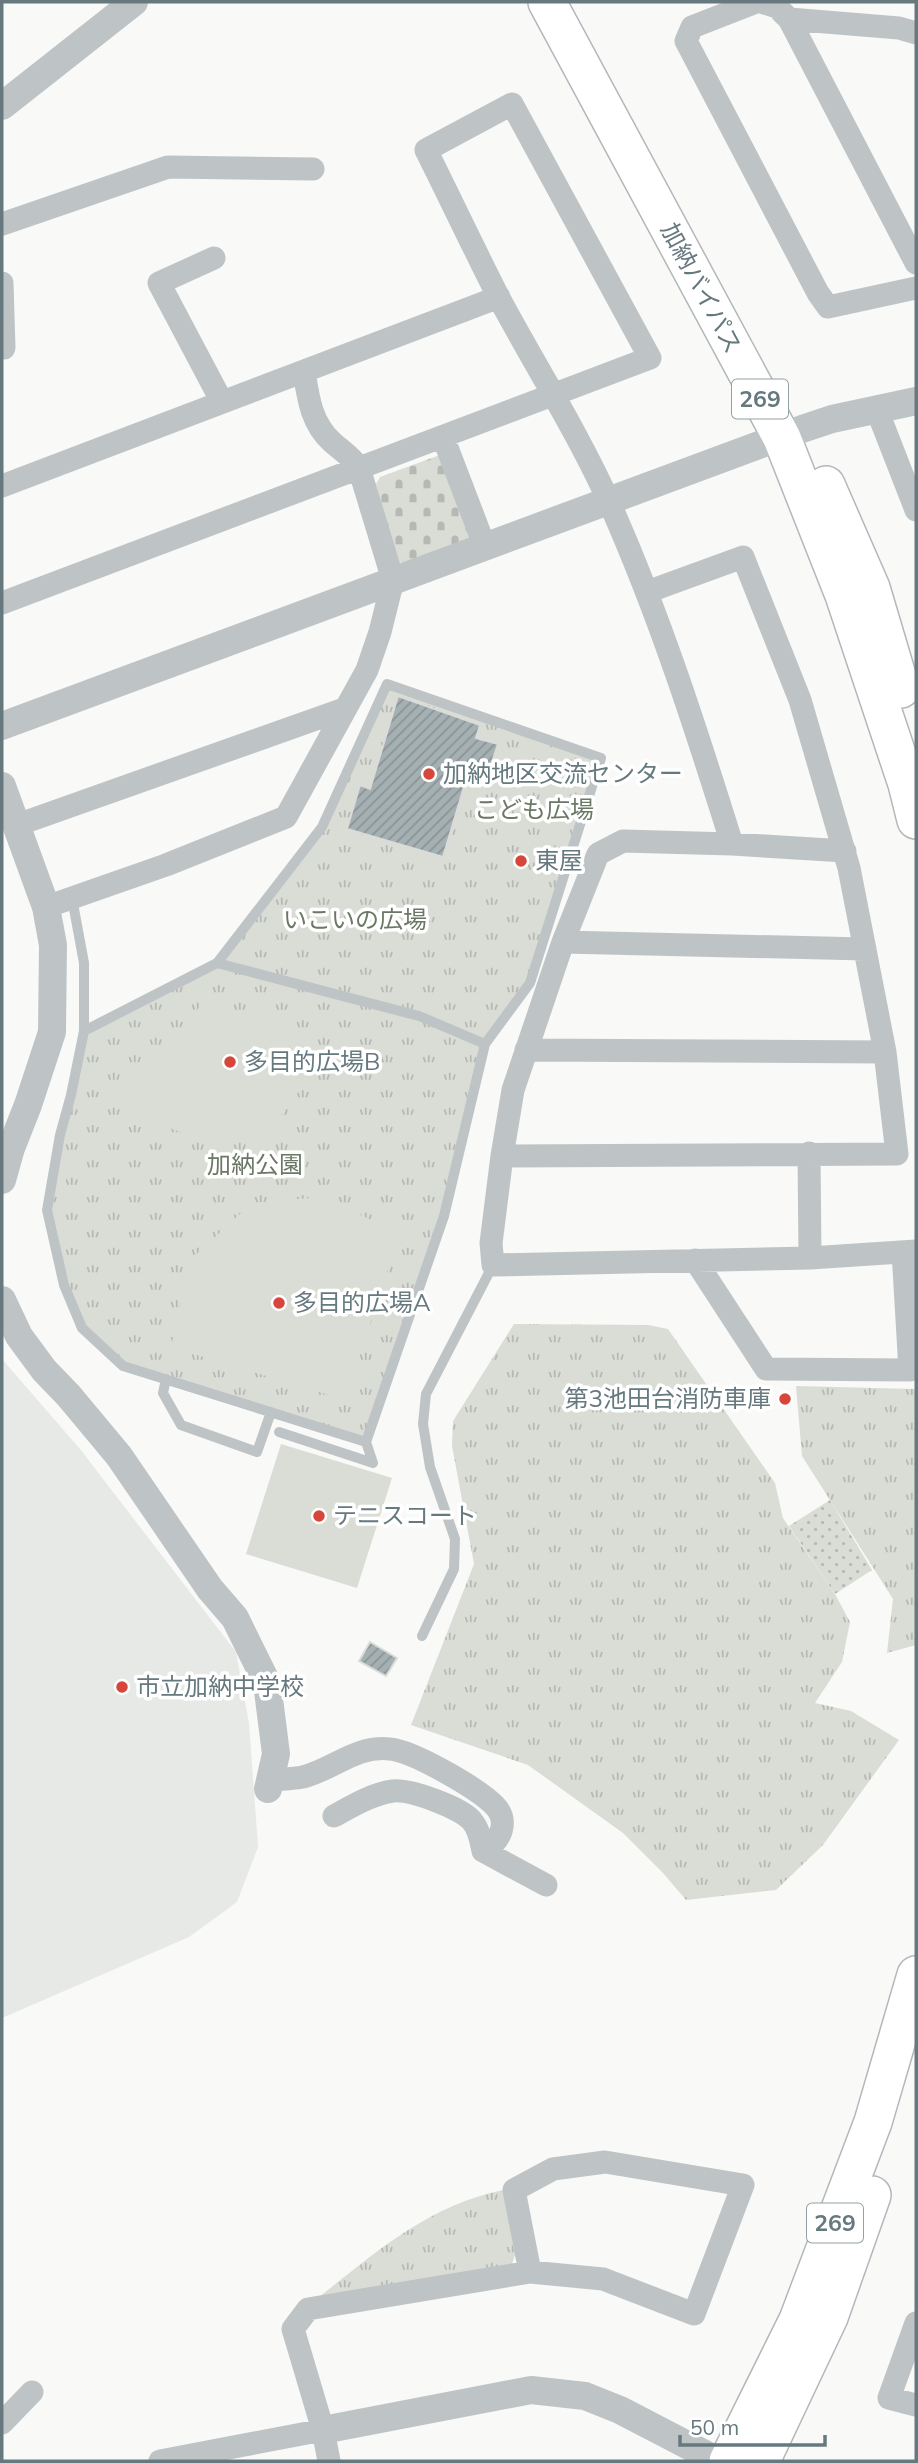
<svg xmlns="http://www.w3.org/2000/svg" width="918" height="2463" viewBox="0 0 918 2463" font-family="Mulish,'Noto Sans JP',sans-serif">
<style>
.built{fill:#e7e9e7}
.grass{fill:url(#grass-dots)}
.cemetery{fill:url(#cemetery-stones)}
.park{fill:url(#park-tufts)}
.pitch{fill:#daddd6}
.building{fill:url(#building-hatch);stroke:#dbdbd9;stroke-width:2}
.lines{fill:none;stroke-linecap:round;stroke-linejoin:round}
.trunk-casing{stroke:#b2b8ba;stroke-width:40}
.service{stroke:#bec4c6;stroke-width:10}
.minor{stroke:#bec4c6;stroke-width:23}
.tertiary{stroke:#bec4c6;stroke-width:28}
.trunk{stroke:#fff;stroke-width:37}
.poi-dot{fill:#d6463a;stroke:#fff;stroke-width:2.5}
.labels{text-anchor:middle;stroke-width:7;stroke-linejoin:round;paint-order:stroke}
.shield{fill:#fff;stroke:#94a1a5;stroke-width:2}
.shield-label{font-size:23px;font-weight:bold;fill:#66797f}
.street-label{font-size:24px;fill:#66797f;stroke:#fff}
.poi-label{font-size:24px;fill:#66797f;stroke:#fff;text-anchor:start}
.park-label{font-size:24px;fill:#6b7865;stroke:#fff}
</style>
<defs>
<pattern id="grass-dots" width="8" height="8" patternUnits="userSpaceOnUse" patternTransform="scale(1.75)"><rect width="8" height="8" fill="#daddd6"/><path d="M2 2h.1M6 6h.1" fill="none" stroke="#b5b8b3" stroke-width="1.8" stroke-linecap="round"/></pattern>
<pattern id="cemetery-stones" width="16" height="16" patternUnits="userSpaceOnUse" patternTransform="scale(1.75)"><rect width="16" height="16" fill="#daddd6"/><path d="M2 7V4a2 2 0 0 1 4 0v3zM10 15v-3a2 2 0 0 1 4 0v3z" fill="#b5b8b3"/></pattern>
<pattern id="park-tufts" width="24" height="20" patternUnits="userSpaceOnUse" patternTransform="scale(1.75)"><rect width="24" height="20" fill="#daddd6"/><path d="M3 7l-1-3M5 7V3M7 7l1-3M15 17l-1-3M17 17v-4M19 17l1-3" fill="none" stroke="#b5b8b3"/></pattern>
<pattern id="building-hatch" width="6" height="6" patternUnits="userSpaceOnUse" patternTransform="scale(1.75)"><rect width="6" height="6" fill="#a5b0b3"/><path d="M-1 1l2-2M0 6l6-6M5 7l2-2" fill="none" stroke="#8a9497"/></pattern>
</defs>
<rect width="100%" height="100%" fill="#f9f9f7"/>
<!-- built -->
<path class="built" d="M2,1359L80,1449L236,1652L249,1723L258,1847L237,1902L189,1937L2,2018Z"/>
<!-- grass -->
<path class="grass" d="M830,1500L872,1570L835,1594L789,1526Z"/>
<!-- cemetery -->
<path class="cemetery" d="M440,455L472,540L407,566L396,560L376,484L380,477Z"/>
<!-- park -->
<path class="park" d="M387,684L601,758L530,983L485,1044L444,1217L366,1442L123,1366L82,1328L47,1210L84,1031L217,963L322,827Z
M514,1324L648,1325L668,1329L775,1483L783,1518L835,1594L850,1622L842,1662L815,1703L851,1711L899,1740L823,1845L776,1890L686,1900L663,1873L623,1833L528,1765L411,1725L474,1564L452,1446L453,1421Z
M796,1386L916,1389V1645L887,1653L893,1599L802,1456Z
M503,2190L515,2255L512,2264L314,2301C374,2254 426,2206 503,2190Z"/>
<!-- pitch -->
<path class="pitch" d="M202,1004L316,1035L300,1090L270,1131L215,1145L164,1126L125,1094Z
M321,1197L400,1233L345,1400L171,1347L190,1260L252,1203Z
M281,1444L392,1478L357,1588L246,1554Z"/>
<!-- building -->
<path class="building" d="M398,696L480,725L476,738L498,744L489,771L485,770L481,781L467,777L443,857L347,829L360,785L370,789Z
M370,1642L397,1658L386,1676L359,1661Z"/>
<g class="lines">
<defs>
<path id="trunk" d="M547,2L782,438L844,595L907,784L916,820
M826,485L871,588L901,689
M728,2461L798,2320L873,2122L916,1975
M761,2461L829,2317L872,2195"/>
</defs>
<!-- trunk casing -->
<use href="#trunk" class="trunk-casing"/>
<!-- service -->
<path class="service" d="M72,898L84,963V1031L71,1095L60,1135L47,1210L64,1285L82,1328L123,1366L366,1442L444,1216L485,1044L530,983L601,758L387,684L322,827L217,963L84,1031
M217,963L419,1016L485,1044
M166,1379L163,1393L181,1425L257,1452L271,1412
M279,1432L373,1463L366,1442
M422,1636L454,1569L455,1539L430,1467L423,1424L426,1394L493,1265"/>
<!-- minor -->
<path class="minor" d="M756,2L692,27L686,41L818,293L828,307L916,288
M761,2L777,7L789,19L916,263
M789,19L899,28L916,33
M2,224L168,167L313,169
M214,258L159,283L222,402
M2,283L4,348
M877,410L916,510
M443,437L485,547
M2,486L499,297
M2,603L650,358L512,104L426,150C451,200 474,249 499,298C536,367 578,433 610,504C659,614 696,729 732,844
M17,825L344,709
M845,851L732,844L623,841L598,854L563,942L513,1090L502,1156L491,1243L493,1265L810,1258L916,1251
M46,907L166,865L286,817L367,670L380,632L393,580L359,468C352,457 342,451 332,442C311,423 308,397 304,371
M563,942L865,949
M526,1050L885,1052
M809,1153L810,1258
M502,1156L897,1154L885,1052L849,868L800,700L743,557L647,592
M695,1260L766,1369L910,1370L903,1252
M271,1780C281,1779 293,1779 303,1777C334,1769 356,1745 390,1749C413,1751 479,1789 495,1806C506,1817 504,1833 493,1844L481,1841
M334,1816C352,1806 372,1794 393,1791C410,1789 462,1808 472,1821C479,1829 481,1841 483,1851L546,1885
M916,2323L889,2398L916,2405
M2,2423L32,2392
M160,2461L323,2430
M329,2461L323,2430L293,2329L308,2309L530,2272L603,2279L694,2314L743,2185L605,2162L553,2169L514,2190L530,2272"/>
<!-- tertiary -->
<path class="tertiary" d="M2,106L134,2
M2,726L802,429L832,419L916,401
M2,786L46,907L53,945L52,1032L28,1105L11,1148L2,1180
M2,1300L19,1336L44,1370L69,1396L119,1456L210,1589L235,1618L267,1683L276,1754L268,1789
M323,2430L531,2390L585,2396L620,2410L718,2461"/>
<!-- trunk -->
<use href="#trunk" class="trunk"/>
</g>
<!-- markers -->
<g class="poi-dot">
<circle cx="429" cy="774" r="7"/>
<circle cx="521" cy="861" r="7"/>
<circle cx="230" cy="1062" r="7"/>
<circle cx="279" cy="1303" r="7"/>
<circle cx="785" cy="1399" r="7"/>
<circle cx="319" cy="1516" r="7"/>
<circle cx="122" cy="1687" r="7"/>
</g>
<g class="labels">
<!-- shield labels -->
<g class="shield">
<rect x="732" y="379.5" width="56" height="39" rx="5"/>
<rect x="807" y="2203.5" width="56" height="39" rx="5"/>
</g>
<g class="shield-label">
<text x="760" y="407">269</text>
<text x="835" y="2231">269</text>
</g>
<!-- street labels -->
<g class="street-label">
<text transform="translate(701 288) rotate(62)" y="8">加納バイパス</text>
</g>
<!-- poi labels -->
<g class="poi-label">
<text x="443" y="782">加納地区交流センター</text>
<text x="535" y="869">東屋</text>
<text x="244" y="1070">多目的広場B</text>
<text x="293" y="1311">多目的広場A</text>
<text x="771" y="1407" text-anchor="end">第3池田台消防車庫</text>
<text x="333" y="1524">テニスコート</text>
<text x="136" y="1695">市立加納中学校</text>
</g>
<!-- park labels -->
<g class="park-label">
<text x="534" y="818">こども広場</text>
<text x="355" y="928">いこいの広場</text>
<text x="255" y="1173">加納公園</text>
</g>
</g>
<!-- border -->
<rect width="918" height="2463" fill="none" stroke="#66797f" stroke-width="7"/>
<!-- scale -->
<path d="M680 2435v10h145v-10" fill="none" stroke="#66797f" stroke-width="3.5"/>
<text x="690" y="2435" font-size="21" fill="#66797f" stroke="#ffffff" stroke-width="5" paint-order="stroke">50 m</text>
</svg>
